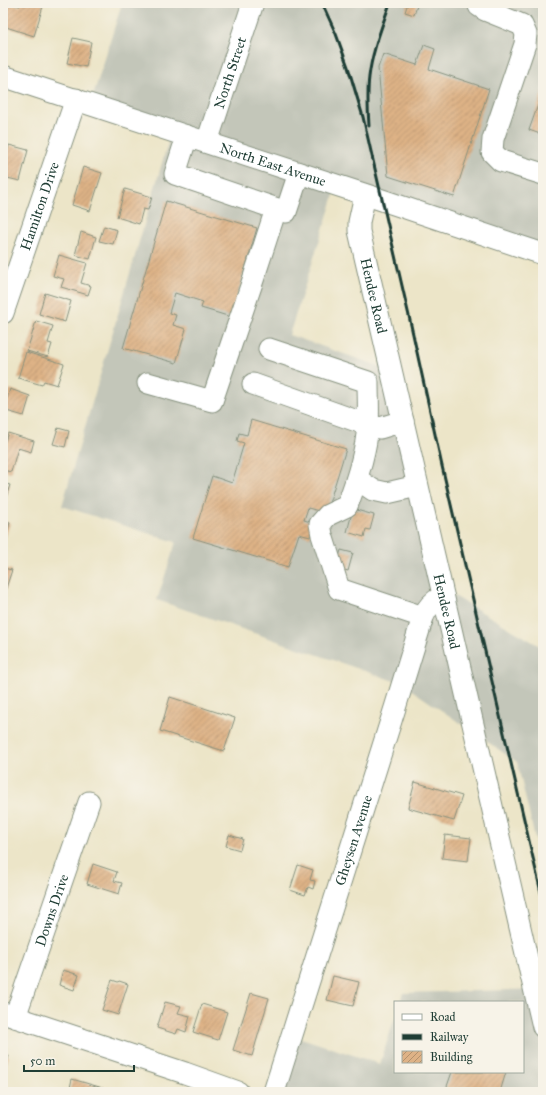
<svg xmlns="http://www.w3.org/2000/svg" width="546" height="1095" viewBox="0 0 546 1095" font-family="'IM FELL Great Primer',serif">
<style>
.industrial{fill:#c3c6b9}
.building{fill:url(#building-hatch)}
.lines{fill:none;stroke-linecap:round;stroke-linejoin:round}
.minor-casing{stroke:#86917e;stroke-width:23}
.minor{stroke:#fff;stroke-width:21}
.rail{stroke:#1f3d34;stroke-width:3}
.labels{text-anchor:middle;stroke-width:3;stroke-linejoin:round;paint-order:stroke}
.street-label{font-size:14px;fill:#1f3d34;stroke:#f7f3e8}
</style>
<defs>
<pattern id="building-hatch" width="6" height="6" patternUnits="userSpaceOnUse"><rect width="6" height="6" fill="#deb286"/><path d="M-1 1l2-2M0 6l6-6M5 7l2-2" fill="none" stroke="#b3926e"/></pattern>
</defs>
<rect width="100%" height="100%" fill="#f7f3e8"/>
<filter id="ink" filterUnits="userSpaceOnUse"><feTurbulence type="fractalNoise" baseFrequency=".025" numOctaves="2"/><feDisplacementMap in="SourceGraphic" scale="8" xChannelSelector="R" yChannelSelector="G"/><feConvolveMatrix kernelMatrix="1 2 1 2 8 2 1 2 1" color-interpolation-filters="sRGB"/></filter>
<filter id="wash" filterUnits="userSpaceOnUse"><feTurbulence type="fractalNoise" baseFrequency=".012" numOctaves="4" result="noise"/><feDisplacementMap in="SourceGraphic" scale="16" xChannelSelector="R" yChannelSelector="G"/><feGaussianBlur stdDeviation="0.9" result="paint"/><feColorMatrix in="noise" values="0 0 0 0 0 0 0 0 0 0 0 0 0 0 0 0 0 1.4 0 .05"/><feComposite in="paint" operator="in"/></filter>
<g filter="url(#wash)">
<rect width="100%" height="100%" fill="#ece5c8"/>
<!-- industrial -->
<path class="industrial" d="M122,3H543V258L336,189L289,335L393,371L444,590L543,648V872L517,762L403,684L157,600L176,542L62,506L170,136L89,109Z
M543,989V1092H281L298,1037L380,1064L395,1017V1072H523V1002H400L403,993Z"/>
<g id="blocks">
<!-- building -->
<path class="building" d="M7,3L20,6V3H44L34,36L3,26V17Z
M408,3H418L414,15L405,12Z
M73,38L91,42L86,67L67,63Z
M424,45L435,49L429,69L489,89L454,197L388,176L378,68L383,54L417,65Z
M543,91V135L529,130Z
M9,145L28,150L20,181L3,177V166Z
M83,167L102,173L90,211L72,205Z
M125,189L152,197L148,210L143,209L139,224L117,217Z
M166,201L257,228L231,317L201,308L203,302L175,293L169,313L176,315L173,325L186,329L176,363L123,348Z
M104,226L117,230L113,244L99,241Z
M81,232L96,237L90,259L75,255Z
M59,255L87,263L81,283L91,286L88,295L61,287L64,279L53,276Z
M45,293L71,301L65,322L39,314Z
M36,321L53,326L48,343L52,344L48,357L27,351Z
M26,352L64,364L57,385L44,381L42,385L18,378Z
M10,389L30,396L24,416L3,410Z
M251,420L346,449L326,513L308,508L304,520L314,523L310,537L299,534L288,567L193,538L212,476L232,483L244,443L237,441L239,433L247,435Z
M58,428L69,431L65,447L53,444Z
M8,433L34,441L31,452L18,448L11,472L3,470V441H5Z
M3,483L10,485L3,507Z
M353,509L374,515L370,530L366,529L364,537L347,532Z
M3,521L10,523L3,545Z
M341,550L353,553L348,571L336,567Z
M3,568L12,570L3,597Z
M170,697L235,718L224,751L160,731Z
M415,782L462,796L454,821L408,808Z
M229,835L243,839L240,850L226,846Z
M445,835L471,838L468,861L442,858Z
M93,864L117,872L114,881L122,883L119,894L87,884Z
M298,865L313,870L310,880L315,881L313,889L308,887L305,895L290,890Z
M63,970L79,975L74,990L59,985Z
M333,976L359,982L353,1006L327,1000Z
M112,980L118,982L119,981L128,984L118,1015L102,1010Z
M251,993L269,998L252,1056L233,1050Z
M165,1002L181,1006L178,1013L190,1016L186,1032L178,1029L176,1034L157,1028Z
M202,1004L227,1012L218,1040L193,1032Z
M3,1054L9,1056L3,1075Z
M452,1072H506L500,1092H445Z
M72,1079L103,1088L101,1092H69Z"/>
</g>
</g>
<g filter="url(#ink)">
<use href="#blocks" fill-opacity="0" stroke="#86917e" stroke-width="1"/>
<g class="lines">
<defs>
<g id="minor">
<path d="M480,3L479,6L485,10L522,25L526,34L525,44L493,139L492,152L501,161L543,174"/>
<path id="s1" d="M3,76L382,200L543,254"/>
<path d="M187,136L175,174L286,212L299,173"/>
<path id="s2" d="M207,142L253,3"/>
<path id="s3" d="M365,195L359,222V231L543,1027"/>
<path id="s4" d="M3,313L76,99"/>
<path d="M269,349L368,382C368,396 369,411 368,425C366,453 357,480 347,506L328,515L320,524L322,535L339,589L423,617"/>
<path d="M148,383L212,401L254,277L276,209"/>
<path d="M253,384L368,425L380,428L403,421"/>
<path d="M357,479L373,490L387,493L417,486"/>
<path d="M3,1013L185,1073L238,1092"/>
<path id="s5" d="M15,1017L89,802"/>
<path id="s6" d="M274,1092L395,708L423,617C427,607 433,601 443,596"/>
</g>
</defs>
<!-- minor casing -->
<use href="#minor" class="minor-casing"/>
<!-- minor -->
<use href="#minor" class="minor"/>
<!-- rail -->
<path class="rail" d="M322,3L336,34L348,67L363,117L409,316L442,466L543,901
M369,126C368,110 367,93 369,77C372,51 382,27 390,3"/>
</g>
</g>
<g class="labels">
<!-- street labels -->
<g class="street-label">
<text dy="5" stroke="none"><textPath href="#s2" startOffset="73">North Street</textPath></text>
<text dy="5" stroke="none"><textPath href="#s1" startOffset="284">North East Avenue</textPath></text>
<text dy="5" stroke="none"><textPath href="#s4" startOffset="113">Hamilton Drive</textPath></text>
<text dy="5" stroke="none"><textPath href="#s3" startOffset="103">Hendee Road</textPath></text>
<text dy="5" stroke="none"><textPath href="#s3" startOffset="427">Hendee Road</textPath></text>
<text dy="5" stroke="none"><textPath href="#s6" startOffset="264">Gheysen Avenue</textPath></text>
<text dy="5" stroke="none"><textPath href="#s5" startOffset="113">Downs Drive</textPath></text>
</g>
</g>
<!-- margin -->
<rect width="546" height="1095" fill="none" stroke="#f7f3e8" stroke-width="16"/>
<!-- legend -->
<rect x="394" y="1001" width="130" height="72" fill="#f7f3e8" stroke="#a1aaa0"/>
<rect x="402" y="1014" width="20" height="6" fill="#ffffff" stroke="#a1aaa0"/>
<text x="430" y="1021" font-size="12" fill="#1f3d34">Road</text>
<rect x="402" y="1034" width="20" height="6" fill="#1f3d34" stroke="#a1aaa0"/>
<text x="430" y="1041" font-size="12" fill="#1f3d34">Railway</text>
<rect x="402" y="1051" width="20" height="12" fill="url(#building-hatch)" stroke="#a1aaa0"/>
<text x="430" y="1061" font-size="12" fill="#1f3d34">Building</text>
<!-- scale -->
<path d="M24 1065v6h110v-6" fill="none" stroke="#1f3d34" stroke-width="2"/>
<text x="30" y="1065" font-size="12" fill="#1f3d34" stroke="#f7f3e8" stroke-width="3" paint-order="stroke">50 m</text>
</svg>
